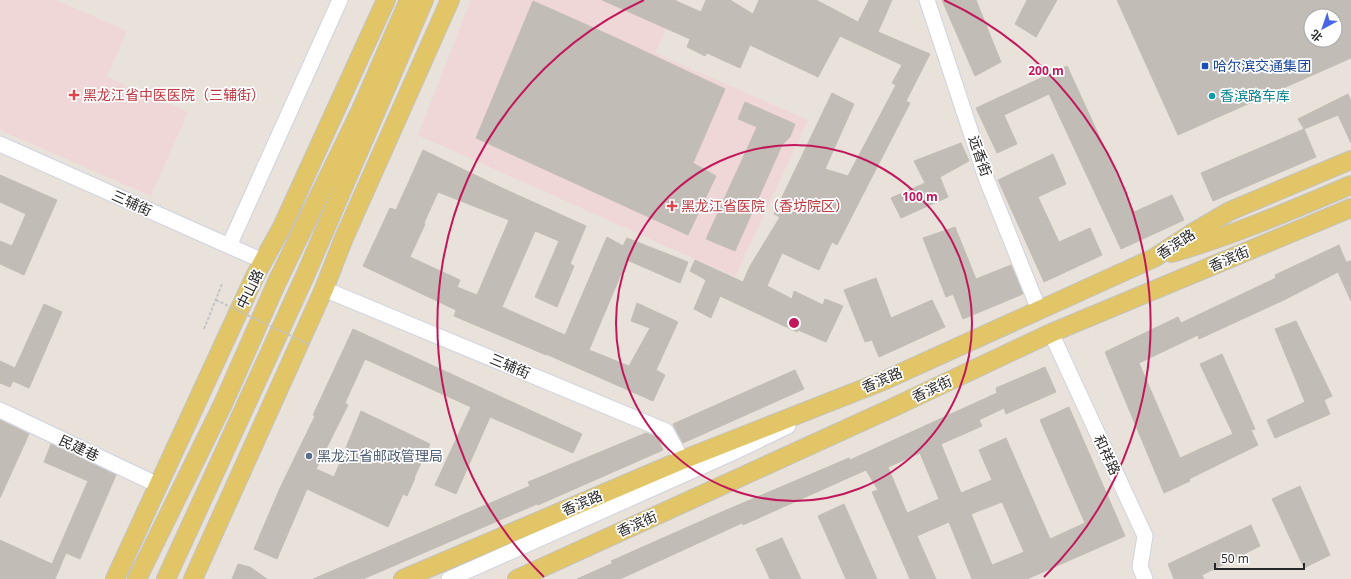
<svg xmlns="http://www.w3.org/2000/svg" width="1351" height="579" viewBox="0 0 1351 579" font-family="'Open Sans','Noto Sans SC',sans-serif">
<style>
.medical{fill:#efd7d8}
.building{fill:#c1bcb5;stroke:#c3beb4;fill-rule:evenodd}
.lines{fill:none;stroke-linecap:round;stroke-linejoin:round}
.minor-casing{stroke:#cfd2df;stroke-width:17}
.major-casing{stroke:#c3c3c3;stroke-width:20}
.path{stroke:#c3c3c3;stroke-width:2;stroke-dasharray:3 2;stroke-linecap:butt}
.minor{stroke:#fff;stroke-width:15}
.major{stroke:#e1c566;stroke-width:18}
.path-bridge{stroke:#c3c3c3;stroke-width:2;stroke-dasharray:3 2;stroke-linecap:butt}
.ring{fill:none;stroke:#c2185b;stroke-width:2}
.transit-dot{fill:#1a4fb4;stroke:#fff;stroke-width:1.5}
.health-dot{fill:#e0444e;stroke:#fff;stroke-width:1.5}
.culture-dot{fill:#0f9aa8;stroke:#fff;stroke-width:1.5}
.service-dot{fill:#5c6f8a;stroke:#fff;stroke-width:1.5}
.labels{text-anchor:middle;stroke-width:3.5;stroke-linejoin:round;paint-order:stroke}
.transit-label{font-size:14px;fill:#164399;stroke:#fff;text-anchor:start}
.health-label{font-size:14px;fill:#be3a42;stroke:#fff;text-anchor:start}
.culture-label{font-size:14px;fill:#0d838f;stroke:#fff;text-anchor:start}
.street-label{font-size:14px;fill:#272727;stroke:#fff}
.service-label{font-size:14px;fill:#4e5e75;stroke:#fff;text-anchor:start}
.centre{fill:#c2185b;stroke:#fff;stroke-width:2}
.ring-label{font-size:12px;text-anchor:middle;font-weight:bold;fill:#c2185b;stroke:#fff;stroke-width:3.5;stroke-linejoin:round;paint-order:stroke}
</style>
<rect width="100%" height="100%" fill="#e8e2da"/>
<!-- medical -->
<path class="medical" d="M0,0H56L127,31L107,77L188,112L151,196L0,130Z
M471,0H679L655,53L808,120L735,277L418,135Z"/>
<!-- building -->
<path class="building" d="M602,0H674L701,12L706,0H730L753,14L759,0H816L858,22L869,0H892L878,32L930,54L906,101L910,103L837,245L832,242L819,270L782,253L767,286L792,299L794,291L823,305L825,299L843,306L826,342L798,330L797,332L720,296L711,318L694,309L706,280L690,271L695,260L743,282L750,266L780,217L774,214L832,93L854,104L825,169L848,176L896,85L892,83L902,65L840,36L818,77L750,45L740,68L707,53L705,56L687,47L690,39Z
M942,0H976L1001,62L975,76Z
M1027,0H1057L1036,37L1015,24Z
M1117,0H1351V58L1178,135ZM1311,16H1335V40H1311Z
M533,1L614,37L725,89L693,163L716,176L688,235L476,138Z
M1067,66L1134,212L1172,195L1184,220L1121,249L1049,94L1004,115L1017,144L997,153L976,108Z
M1348,94L1351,101V143L1338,115L1304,129L1298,119Z
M745,102L795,124L790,137L782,145L735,251L706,239L757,127L738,119Z
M1304,129L1316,157L1213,201L1201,173Z
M961,143L969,161L940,177L948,197L901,218L891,198L925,183L914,161Z
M423,150L502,188L586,226L570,264L574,266L557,307L535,297L559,241L535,231L502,307L565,335L607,237L623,246L627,238L688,262L680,283L627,260L589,350L629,366L650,328L631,321L637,303L678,322L656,370L665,375L653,401L546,354V355L454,316L456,310L363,266L390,208L396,210ZM438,192L509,220L477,295L457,287L460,280L410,257L425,224L424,223Z
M1053,154L1066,184L1038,197L1059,242L1090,228L1102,255L1044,282L998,180Z
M0,175L57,200L24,275L0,264V241L12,246L26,214L0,202Z
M955,227L976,279L1011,265L1023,294L963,319L953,294L946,297L923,238Z
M1339,245L1346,262L1351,261V301L1338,272L1286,299L1199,339L1198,335L1139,363L1180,458L1233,434L1200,364L1222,354L1255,429L1251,430L1258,445L1189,479L1190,481L1164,493L1105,352L1178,317L1181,323L1276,278L1275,275Z
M876,278L891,318L932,300L945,327L879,357L872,340L865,342L844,290Z
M44,304L62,312L29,388L13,381L10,387L0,383V361L15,368Z
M1296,321L1332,396L1324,400L1330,414L1275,438L1267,420L1305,402L1275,329Z
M353,329L582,434L573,453L490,417L456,494L435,485L471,407L365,359L345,403L348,405L316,469L334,477L361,411L430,444L414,478H415L407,496L403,494L388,527L307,489L277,559L254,549L280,488L315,416L313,415Z
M1045,367L1056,392L1006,414L1004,408L979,420L982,426L941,444L961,493L992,480L979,450L1006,438L1050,539L1085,523L1040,420L1069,407L1125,536L1027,579H972L949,522L917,536L936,579H910L872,492L878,490L866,470L743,525L742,523L620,579H577L613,563L611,561L724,511L849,458L850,460L997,393L996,388ZM920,453L939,499L907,513L888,467ZM1002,502L1024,552L992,565L971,514Z
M795,370L804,389L683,443L673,424Z
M0,420L29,434L0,498Z
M646,433L657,437L663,450L538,505L537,504L363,579H313L530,486L528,482Z
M51,444L116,475L80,559L66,553L55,579H0V540L52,564L88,481L44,462Z
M1300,486L1330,555L1304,568L1272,499Z
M844,504L877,579H846L818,516Z
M1251,525L1260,546L1202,575L1204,579H1174L1168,564Z
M782,538L801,579H770L756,549Z
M238,564L250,567L267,579H232Z"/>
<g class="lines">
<defs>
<path id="minor" d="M927,0L986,178L1039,310
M0,144L263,261
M229,246L340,0
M324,289L666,431L682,460
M1051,333L1145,536L1140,567L1145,579
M0,410L158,485
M449,579L732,453L788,426"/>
<path id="major" d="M1172,253C1234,235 1292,210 1351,185
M115,579L255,276L283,225L386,0
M137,579L223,404L277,282L360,112L409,0
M166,579L305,276L424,0
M193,579L324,289L344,238L450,0
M403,579L682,460L883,381L1154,258L1194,232L1230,211L1351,160
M517,579L892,408L1051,333L1351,208"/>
</defs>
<!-- minor casing -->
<use href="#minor" class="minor-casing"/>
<!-- major casing -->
<use href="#major" class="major-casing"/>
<!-- path -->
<path class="path" d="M204,329L222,284"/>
<!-- minor -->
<use href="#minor" class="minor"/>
<!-- major -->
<use href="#major" class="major"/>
<!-- path-bridge -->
<path class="path-bridge" d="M216,300L310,345"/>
</g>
<!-- distance rings -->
<g class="ring">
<circle cx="794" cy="323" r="178"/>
<path d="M544 577A356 356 0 0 1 644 0M944 0A356 356 0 0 1 1044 577"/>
</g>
<!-- markers -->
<rect class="transit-dot" x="1201" y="62" width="8" height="8" rx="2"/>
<g class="health-dot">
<path d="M72 89h4v4h4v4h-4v4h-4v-4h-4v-4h4z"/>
<path d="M670 200h4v4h4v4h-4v4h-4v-4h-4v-4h4z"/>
</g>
<circle class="culture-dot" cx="1212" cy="96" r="4"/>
<circle class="service-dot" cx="309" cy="456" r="4"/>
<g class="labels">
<!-- transit labels -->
<g class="transit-label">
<text x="1213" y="71">哈尔滨交通集团</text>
</g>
<!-- health labels -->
<g class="health-label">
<text x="83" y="100">黑龙江省中医医院（三辅街）</text>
<text x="681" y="211">黑龙江省医院（香坊院区）</text>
</g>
<!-- culture labels -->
<g class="culture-label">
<text x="1220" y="101">香滨路车库</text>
</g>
<!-- street labels -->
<g class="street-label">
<text transform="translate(980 156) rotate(71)" y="5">远香街</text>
<text transform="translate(132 203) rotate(24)" y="5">三辅街</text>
<text transform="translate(1176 244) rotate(-33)" y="5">香滨路</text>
<text transform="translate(1229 259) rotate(-23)" y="5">香滨街</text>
<text transform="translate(250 289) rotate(-64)" y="5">中山路</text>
<text transform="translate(510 366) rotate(23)" y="5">三辅街</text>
<text transform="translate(882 380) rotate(-23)" y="5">香滨路</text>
<text transform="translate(932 389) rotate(-25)" y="5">香滨街</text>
<text transform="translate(79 448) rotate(25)" y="5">民建巷</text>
<text transform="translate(1107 455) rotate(65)" y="5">和祥路</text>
<text transform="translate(582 503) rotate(-23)" y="5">香滨路</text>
<text transform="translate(637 524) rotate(-24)" y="5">香滨街</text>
</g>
<!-- service labels -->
<g class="service-label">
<text x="317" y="461">黑龙江省邮政管理局</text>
</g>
</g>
<circle cx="794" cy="323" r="6" class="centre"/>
<g class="ring-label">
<text x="1046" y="75">200 m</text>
<text x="920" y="201">100 m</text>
</g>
<!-- north arrow -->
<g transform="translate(1323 28) rotate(220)"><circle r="19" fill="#ffffff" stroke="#a9a9a9"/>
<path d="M0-3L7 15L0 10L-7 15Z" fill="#4865e7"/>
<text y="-6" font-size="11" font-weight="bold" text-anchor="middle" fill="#272727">北</text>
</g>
<!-- scale -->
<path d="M1215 563v6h89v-6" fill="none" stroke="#272727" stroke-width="2"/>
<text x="1221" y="563" font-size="12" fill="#272727" stroke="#ffffff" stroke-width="3" paint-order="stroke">50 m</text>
</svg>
